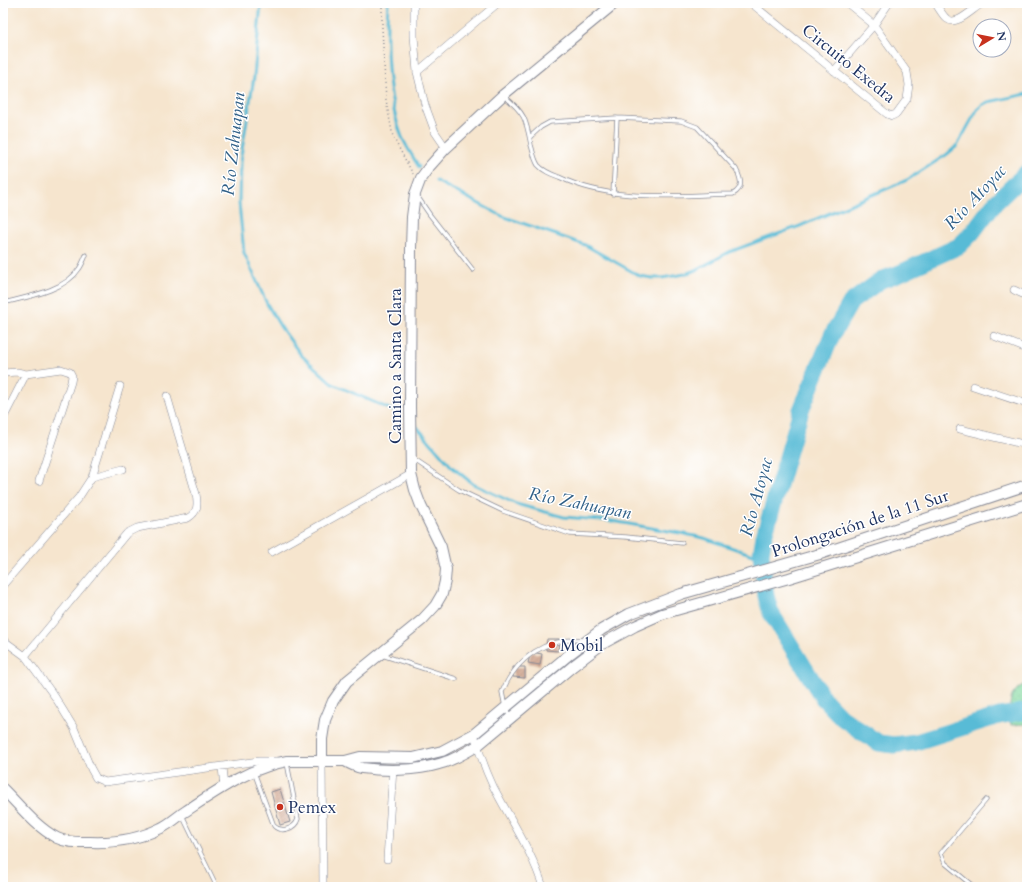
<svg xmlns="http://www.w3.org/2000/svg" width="1030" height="890" viewBox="0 0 1030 890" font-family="Cardo,serif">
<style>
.park{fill:url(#park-dots);stroke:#4e847e}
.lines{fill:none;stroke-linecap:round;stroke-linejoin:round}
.stream{stroke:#58bbd6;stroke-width:3}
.river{stroke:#58bbd6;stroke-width:17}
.building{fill:url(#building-hatch)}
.service-casing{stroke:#888a96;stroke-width:5}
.minor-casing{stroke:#888a96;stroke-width:8}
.secondary-casing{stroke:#888a96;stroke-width:12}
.path{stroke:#888a96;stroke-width:1.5;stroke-dasharray:1 3;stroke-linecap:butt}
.service{stroke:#fff;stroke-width:3.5}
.minor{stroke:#fff;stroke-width:7}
.secondary{stroke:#fff;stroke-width:10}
.poi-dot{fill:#c8321e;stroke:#fff;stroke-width:1.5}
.labels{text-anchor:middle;stroke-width:3;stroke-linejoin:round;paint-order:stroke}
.street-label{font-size:17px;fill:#1b2f5e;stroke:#fff}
.poi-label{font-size:17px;fill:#1b2f5e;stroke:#fff;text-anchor:start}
.water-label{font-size:18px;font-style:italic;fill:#306088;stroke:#fff}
</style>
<defs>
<pattern id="park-dots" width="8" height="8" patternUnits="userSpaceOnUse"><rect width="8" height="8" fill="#80d89d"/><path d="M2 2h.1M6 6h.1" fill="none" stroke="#6eba8a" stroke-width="1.8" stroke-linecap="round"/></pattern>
<pattern id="building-hatch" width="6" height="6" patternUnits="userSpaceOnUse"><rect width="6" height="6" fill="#cfa38b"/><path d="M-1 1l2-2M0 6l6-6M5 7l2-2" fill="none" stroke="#a78575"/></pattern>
</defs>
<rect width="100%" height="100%" fill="#fff"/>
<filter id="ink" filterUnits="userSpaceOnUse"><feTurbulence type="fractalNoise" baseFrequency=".025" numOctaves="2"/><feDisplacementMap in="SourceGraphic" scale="8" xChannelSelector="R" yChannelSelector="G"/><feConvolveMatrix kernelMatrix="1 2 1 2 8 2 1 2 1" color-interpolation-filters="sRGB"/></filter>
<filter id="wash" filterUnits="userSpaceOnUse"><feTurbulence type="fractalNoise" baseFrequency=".012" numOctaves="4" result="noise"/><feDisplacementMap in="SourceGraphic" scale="16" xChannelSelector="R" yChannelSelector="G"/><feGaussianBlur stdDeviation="0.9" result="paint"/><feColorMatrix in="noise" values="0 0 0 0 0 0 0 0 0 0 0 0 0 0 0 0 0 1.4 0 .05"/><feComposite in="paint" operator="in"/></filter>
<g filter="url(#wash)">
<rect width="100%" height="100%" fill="#f6e5ce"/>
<!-- park -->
<path class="park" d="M1027,683V724L1011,725C1010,705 1006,693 1027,683Z"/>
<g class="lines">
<!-- stream -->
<path class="stream" d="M261,3L254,77L240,162L239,203L244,253L267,304L280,326L301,355L333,384L394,411
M388,3C385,43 387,99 402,137C407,148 413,157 419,167
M436,181L502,216L585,245L640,276L652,278H662L685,274L698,269L729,252L800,226L907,180L946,155L957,146L977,110L982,105L988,102L1027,94
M417,427L451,466L473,484L516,504L564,517L612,521L680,533L704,538L762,558"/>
<!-- river -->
<path class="river" d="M1027,172L993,205L972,233L959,246L900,273L881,280L851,302L832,335L801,410L764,536L761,554L766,596L771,613L823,698L841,717L862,732L879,743L894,745L916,742L999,716L1027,711"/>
</g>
<g id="blocks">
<!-- building -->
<path class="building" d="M547,639H559L558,651L546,650Z
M531,652L542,654L540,665L528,663Z
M513,667H525V678L513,677Z
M280,789L290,822L280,825L271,792Z"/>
</g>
</g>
<g filter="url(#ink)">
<use href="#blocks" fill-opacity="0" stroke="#888a96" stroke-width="1"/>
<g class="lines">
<defs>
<path id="service" d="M504,96C525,113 526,119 531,145C533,151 534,159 538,165C543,171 551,174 559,177C613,203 675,195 733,194C744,188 741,179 736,169L697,127L681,121L617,118L550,122L541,127L530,137
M613,194L617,118
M417,196L430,215L473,270
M3,303C27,297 65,291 79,269C82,265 84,260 86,255
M413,459L459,490L503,511L570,534L626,537L682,543
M382,655L456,679
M510,717L505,707L502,692C517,657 546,637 585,640
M254,772L274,826C281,833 295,829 298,819L287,763
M182,815L217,887
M974,887L945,863L941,853L986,800"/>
<path id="minor" d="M414,3V36L417,72L425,105L435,132L446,148
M751,3L887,114L892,116L896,114L907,99L909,85L907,72L874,25L847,3
M935,3C939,8 942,15 947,19C957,27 973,8 983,3
M834,71L874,25L889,3
M417,72L498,3
M1014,290L1027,296
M994,336L1027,349
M3,373L17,372L26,374
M973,386L1027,404
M3,419L26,374L61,369L70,372L72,376L71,382L39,481
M960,429L1027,445
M92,477L123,469
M272,552L411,474
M3,585L79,497L92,477L120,386
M3,640L25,656L55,697L74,728L91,769L96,778L105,782L259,761H277
M25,656L127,533L137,528L188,518C198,512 198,505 196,494L167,396
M474,734C479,752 485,769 493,786C510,819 532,851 543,887
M322,761L323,887
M222,767L224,787
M387,859L393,769"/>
<path id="secondary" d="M322,761V739L325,720L333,701L347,681L422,620L435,606L442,594L445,581L446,569L441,547L421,506L415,490L411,474L410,406L411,248L412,217L415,194L421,178L429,167L446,148L503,95L615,3
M345,761C350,764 356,767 362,768C385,771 416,771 439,764C452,761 465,753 477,746L573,666L602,644L635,626L662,614L789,578L1027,504
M3,789C20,806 36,827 57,838C67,843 79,842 90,842C114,843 139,839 161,828C170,824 178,816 186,811C218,790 249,768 287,761H345L360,757L413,758L442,751L474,734L571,653L601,630L629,614L681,594L820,554L1027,485"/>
</defs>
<!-- service casing -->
<use href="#service" class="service-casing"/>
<!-- minor casing -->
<use href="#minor" class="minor-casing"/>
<!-- secondary casing -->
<use href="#secondary" class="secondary-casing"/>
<!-- path -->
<path class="path" d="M382,3V28L386,100L393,137L413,174"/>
<!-- service -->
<use href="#service" class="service"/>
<!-- minor -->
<use href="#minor" class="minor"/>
<!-- secondary -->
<use href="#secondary" class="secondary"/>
</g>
</g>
<!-- markers -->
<g class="poi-dot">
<circle cx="552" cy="645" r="4"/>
<circle cx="280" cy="807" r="4"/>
</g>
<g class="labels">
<!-- street labels -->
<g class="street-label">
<text transform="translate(849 63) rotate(39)" y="6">Circuito Exedra</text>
<text transform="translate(395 366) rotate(-90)" y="6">Camino a Santa Clara</text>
<text transform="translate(860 523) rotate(-18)" y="6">Prolongación de la 11 Sur</text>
</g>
<!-- poi labels -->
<g class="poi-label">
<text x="560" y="651">Mobil</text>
<text x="288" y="813">Pemex</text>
</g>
<!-- water labels -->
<g class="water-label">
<text transform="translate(233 144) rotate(-84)" y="6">Río Zahuapan</text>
<text transform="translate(975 197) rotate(-47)" y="6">Río Atoyac</text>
<text transform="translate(756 497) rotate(-75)" y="6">Río Atoyac</text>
<text transform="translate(580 503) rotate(11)" y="6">Río Zahuapan</text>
</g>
</g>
<!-- margin -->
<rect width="1030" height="890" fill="none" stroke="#fff" stroke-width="16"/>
<!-- north arrow -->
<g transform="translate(992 38) rotate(80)"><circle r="19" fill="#ffffff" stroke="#a4acbf"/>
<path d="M0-3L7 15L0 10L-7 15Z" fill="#c8321e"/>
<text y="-6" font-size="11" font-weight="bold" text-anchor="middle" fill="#1b2f5e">N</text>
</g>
</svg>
